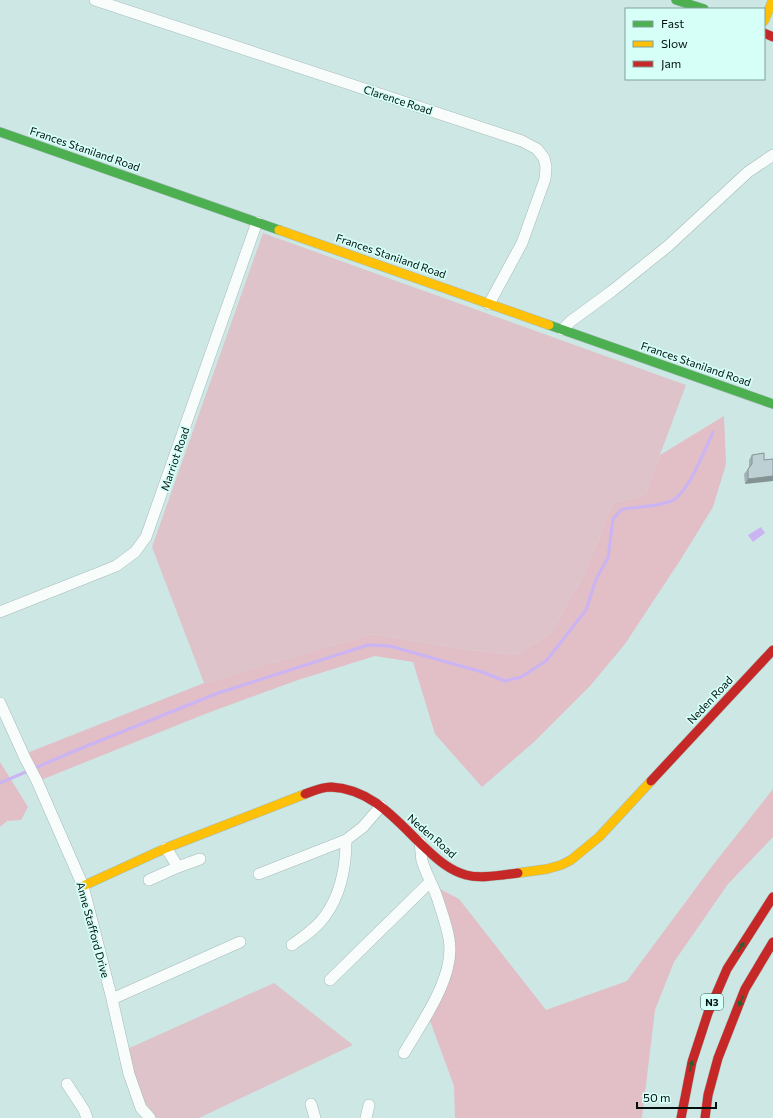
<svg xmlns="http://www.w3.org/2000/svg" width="773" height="1118" viewBox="0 0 773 1118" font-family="Commissioner,sans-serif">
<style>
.green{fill:#dec3ca}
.forest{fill:#e2bec7}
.water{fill:#cab4f3}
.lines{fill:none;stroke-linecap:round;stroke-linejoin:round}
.stream{stroke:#cab4f3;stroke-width:3}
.street-casing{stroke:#a5bab7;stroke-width:12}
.fast-casing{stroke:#a5bab7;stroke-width:10}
.slow-casing{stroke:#a5bab7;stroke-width:10}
.jam-casing{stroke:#a5bab7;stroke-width:10}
.street{stroke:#f8fcfb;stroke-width:11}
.fast{stroke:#4caf50;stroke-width:9}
.slow{stroke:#ffc107;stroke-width:9}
.jam{stroke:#c62828;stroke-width:9}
.wall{fill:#a3b3b5}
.shaded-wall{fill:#849294}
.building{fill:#bdd0d3;stroke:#849294}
.oneway{fill:#26602f}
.labels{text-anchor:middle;stroke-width:3.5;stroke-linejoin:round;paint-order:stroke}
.shield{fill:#d6fff8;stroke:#415854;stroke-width:1}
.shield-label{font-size:10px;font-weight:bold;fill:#01110e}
.street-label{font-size:11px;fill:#01110e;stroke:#d6fff8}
</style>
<rect width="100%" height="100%" fill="#cde8e4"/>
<!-- green -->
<path class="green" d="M263,233L686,385L645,495L613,503L584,575L550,634L515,655L462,649L371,634L204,683L152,547Z
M274,983L353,1045L199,1118H157C142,1107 132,1068 125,1050Z"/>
<!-- forest -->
<path class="forest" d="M724,416L726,464L713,507L681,559L625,644L590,686L534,742L482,787L435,734L413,662L375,656L298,680L205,714L41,780L27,753L204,683L371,634L462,649L515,655L550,634L584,575L613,503L645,495L660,455Z
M0,762L28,807L21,820L7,821L0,827Z
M773,789V837L728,884L674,962L655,1010L642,1118H455L454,1086L429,1018L445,974L446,948L431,884L459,899L546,1010L627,981L713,865Z"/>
<!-- water -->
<path class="water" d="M761,527L765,533L753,542L748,535Z"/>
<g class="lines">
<!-- stream -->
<path class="stream" d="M0,783L77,750L218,693L368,645L390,646L482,672L505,681L521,677L546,661L586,610L596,579L608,558L613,519L622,509C638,507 656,507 671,501C688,494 705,449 713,432"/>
<defs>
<path id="street" d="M95,0L522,141L537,149L544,158L546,167L545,179L522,243L489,304
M562,330L571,321L612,291L668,246L748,172L773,155
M0,612L116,566L135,552L146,537L257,222
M0,703L25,758L37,781L83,886L112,999L129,1074L141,1108L150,1118
M166,848L178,867
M259,874L346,840L363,827L381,806
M149,880L178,867L200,859
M292,945C304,936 317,928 325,916C341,894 346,867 346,840
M330,980L430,882
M112,999L240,942
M404,1053C422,1022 456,976 449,939C447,926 442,913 438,900C434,887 426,874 422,861C421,855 421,848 420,842
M67,1084L84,1110L87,1118
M311,1104L315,1118
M366,1118L369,1105"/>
<path id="fast" d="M676,0L704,9
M0,132L279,230
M549,325L773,404"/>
<path id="slow" d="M764,21L773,0
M279,230L549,325
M518,873L547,869L561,865L571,860L599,837L651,781
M83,886L166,848L305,794"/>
<path id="jam" d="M764,33L773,37
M651,781L773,650
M305,794C313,791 322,787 331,787C372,789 396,820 423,846C436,858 448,870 466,875C481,879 502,875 518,873
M681,1118L692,1062L708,1013L727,969L773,897
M705,1118L708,1095L718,1058L745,989L773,942"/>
</defs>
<!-- street casing -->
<use href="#street" class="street-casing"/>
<!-- fast casing -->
<use href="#fast" class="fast-casing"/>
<!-- slow casing -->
<use href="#slow" class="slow-casing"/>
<!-- jam casing -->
<use href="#jam" class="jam-casing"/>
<!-- street -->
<use href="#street" class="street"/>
<!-- fast -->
<use href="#fast" class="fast"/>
<!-- slow -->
<use href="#slow" class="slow"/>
<!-- jam -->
<use href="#jam" class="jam"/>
</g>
<!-- wall -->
<path class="wall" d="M752,455L764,460L745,484L744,474L749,468V460Z"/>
<!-- shaded-wall -->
<path class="shaded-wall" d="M773,476V481L745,484L748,479Z"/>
<!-- building -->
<path class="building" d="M764,453V460L773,459V476L748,479V469L752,464V455Z"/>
<!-- one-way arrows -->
<defs><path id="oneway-solid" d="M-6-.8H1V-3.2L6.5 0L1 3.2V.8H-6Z"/></defs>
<g class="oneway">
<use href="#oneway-solid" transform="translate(741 947) rotate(-58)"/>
<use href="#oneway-solid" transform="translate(741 1001) rotate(112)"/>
<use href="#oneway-solid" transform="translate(691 1066) rotate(-77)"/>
</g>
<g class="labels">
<!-- shield labels -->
<rect class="shield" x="701" y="994" width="22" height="16" rx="3"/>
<g class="shield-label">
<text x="712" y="1006">N3</text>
</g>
<!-- street labels -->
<g class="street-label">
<text transform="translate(398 100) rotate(18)" y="4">Clarence Road</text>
<text transform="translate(85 149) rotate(19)" y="4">Frances Staniland Road</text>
<text transform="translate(391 256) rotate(19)" y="4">Frances Staniland Road</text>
<text transform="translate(696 364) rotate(19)" y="4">Frances Staniland Road</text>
<text transform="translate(175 459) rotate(-71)" y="4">Marriot Road</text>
<text transform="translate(710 700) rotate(-47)" y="4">Neden Road</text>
<text transform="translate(432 836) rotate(41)" y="4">Neden Road</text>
<text transform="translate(93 930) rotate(75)" y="4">Anne Stafford Drive</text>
</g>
</g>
<!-- legend -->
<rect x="625" y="8" width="140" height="72" fill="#d6fff8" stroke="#81a09a"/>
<rect x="633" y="21" width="20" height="6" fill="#4caf50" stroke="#81a09a"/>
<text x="661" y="28" font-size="12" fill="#01110e">Fast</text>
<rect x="633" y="41" width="20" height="6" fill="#ffc107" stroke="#81a09a"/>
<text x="661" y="48" font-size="12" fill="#01110e">Slow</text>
<rect x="633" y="61" width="20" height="6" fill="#c62828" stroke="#81a09a"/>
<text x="661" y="68" font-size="12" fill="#01110e">Jam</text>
<!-- scale -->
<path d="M637 1102v6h79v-6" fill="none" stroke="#01110e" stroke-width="2"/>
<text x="643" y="1102" font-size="12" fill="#01110e" stroke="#d6fff8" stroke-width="3" paint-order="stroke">50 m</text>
</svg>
